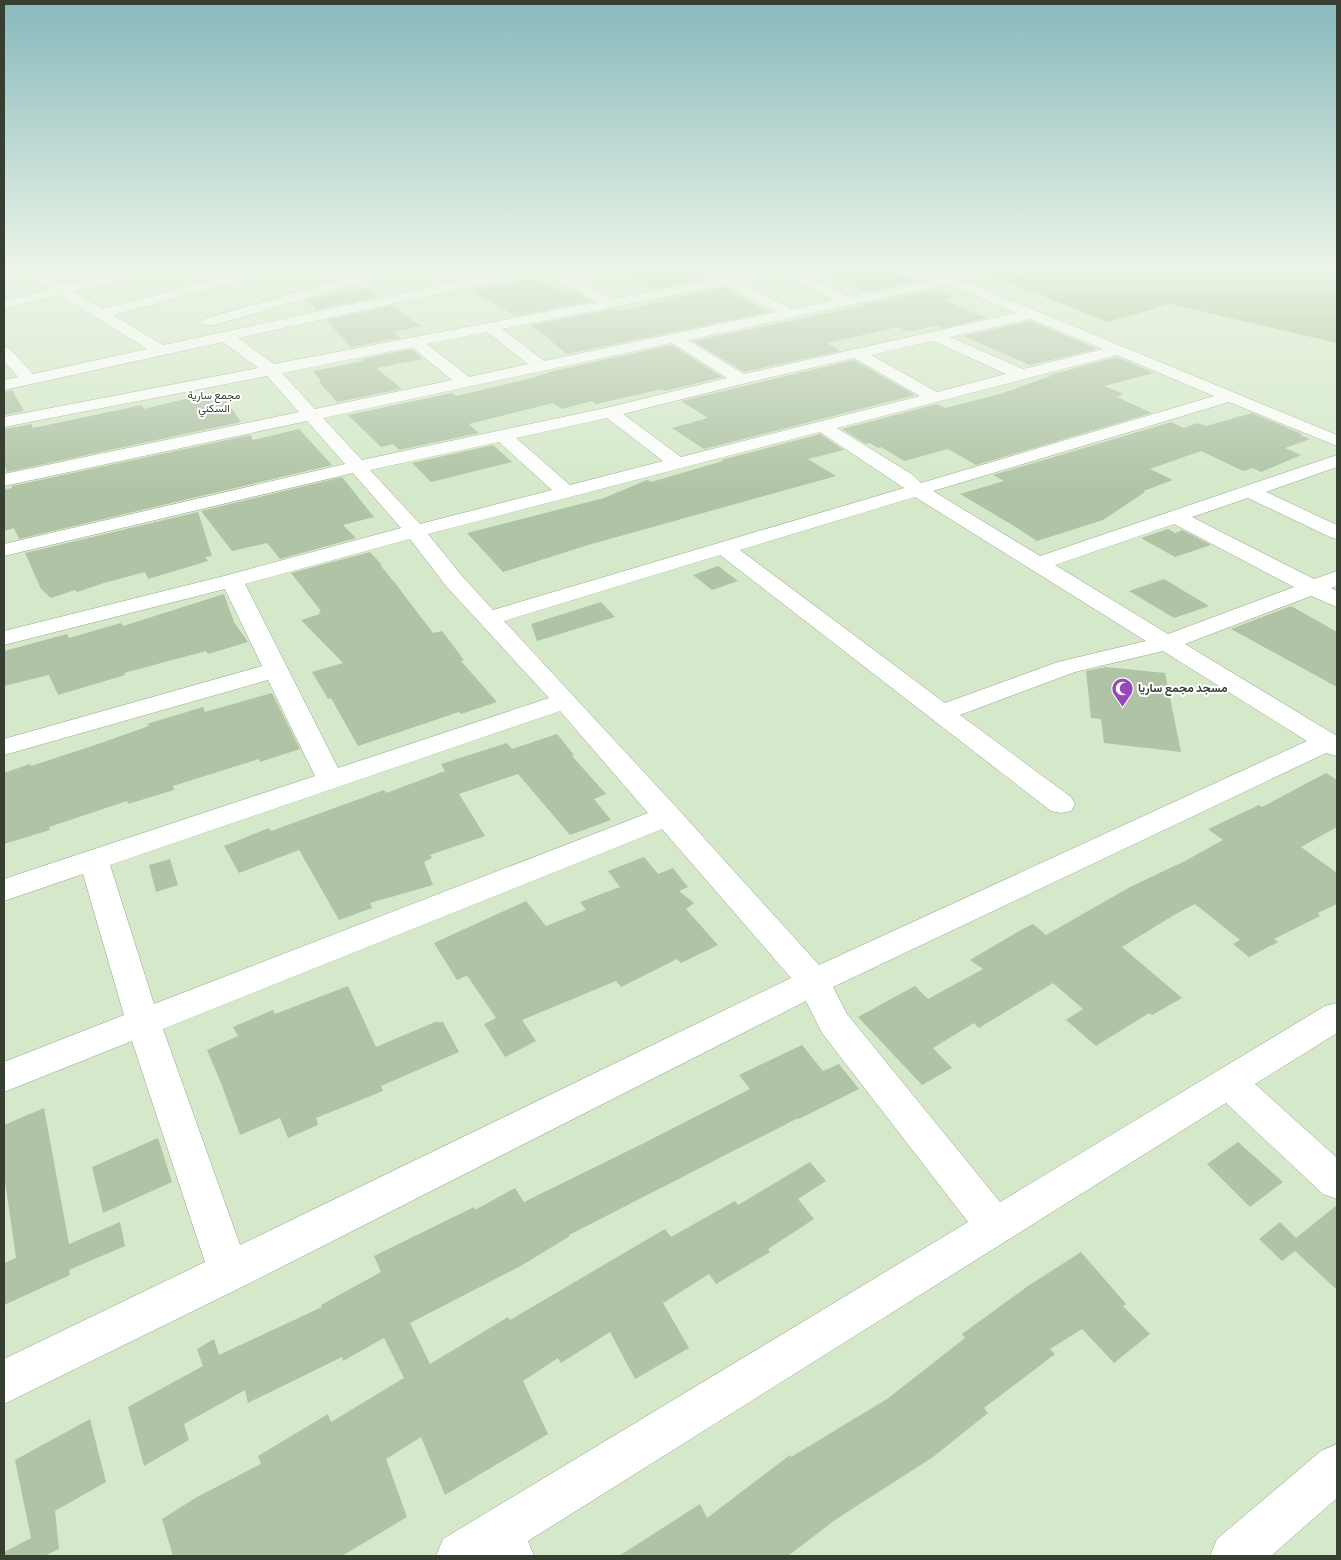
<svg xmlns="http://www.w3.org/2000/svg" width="1341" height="1560" viewBox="0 0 1341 1560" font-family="'Source Sans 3',Vazirmatn,sans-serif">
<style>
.green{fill:#9ebc8b}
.building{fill:#b0c3a5}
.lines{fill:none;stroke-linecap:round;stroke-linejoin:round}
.minor-casing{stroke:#94a689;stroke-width:1}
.minor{fill:#fff;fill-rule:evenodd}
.labels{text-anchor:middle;stroke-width:4;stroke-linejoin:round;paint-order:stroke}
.far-neighbourhood-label{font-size:11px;fill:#373f32;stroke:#fff}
.poi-label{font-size:12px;font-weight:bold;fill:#373f32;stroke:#fff;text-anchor:start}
</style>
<rect width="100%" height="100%" fill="#d5e8c9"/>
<!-- green -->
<path class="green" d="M977,270H1337V343L1170,304L1108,322Z"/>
<!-- building -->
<path class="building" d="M625,270H694L709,278L652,289Z
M816,270H891L917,281L866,292Z
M533,278L562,291L571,289L592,301L516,316L473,292Z
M725,287L769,312L567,354L544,335L530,325L615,309L618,311L667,300L665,299Z
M364,288L377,297L316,310L306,300Z
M935,289L955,298L944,300L986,318L943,328L937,325L908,332L898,327L827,343L840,351L744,372L693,341L863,306L861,305Z
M391,306L421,326L394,332L400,338L351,347L326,320Z
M1030,321L1097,349L1030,365L963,336Z
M672,345L722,377L665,391L662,389L596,404L592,401L562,409L553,403L469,424L479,433L399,450L393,444L381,447L348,415L452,393L456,396L532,378L553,371Z
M412,349L423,359L376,368L402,389L337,402L319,382L321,381L313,371L364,361L362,359Z
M1117,357L1154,373L1104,386L1124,394L1117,397L1152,413L976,465L948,449L904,461L881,447L878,448L870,443L866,444L842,429L937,404L945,408L1000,394L1051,376L1049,375Z
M854,360L915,395L704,449L672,428L708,418L681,401Z
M12,390L24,411L4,415V392Z
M214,392L228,403L241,422L7,472L4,462V429L31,424L33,428L142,405L144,409Z
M1252,413L1302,434L1300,435L1310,439L1285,448L1301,455L1261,472L1253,468L1243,471L1201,451L1150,469L1173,480L1143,491L1145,492L1103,520L1037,541L1014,526L960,494L1004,481L993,475L1171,422L1184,428L1197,423L1206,426Z
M299,429L332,465L19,539L14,528L4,531V490L12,488V486L250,435L253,440Z
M820,434L844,450L808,459L836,476L588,545L503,572L467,533L604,498L647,480L651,482L723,461L721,460Z
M493,445L512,462L431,482L412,463Z
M342,477L374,517L343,525L356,538L280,559L267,543L232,551L201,511Z
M198,512L212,556L205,557L208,561L148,579L145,572L104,583L77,592L75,590L51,598L41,589L25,553Z
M1168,529L1175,533L1182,530L1211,545L1175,557L1141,538Z
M370,552L382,565H380L395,583L433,633L442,631L464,660L461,661L497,702L461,714L459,712L358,746L331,698L328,699L312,672L343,663L301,620L320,614L319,612L321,611L291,573Z
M718,566L738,581L712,590L693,575Z
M1164,579L1209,606L1174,618L1129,591Z
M224,594L234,622L248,642L208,654L206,651L124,673L125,675L58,695L49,675L4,686V651L67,634L69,638L121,623L123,626Z
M601,602L615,617L537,641L531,624Z
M1291,606L1337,632V687L1231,629Z
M1106,667L1165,673L1181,752L1104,743L1101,719L1091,718L1086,671Z
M272,693L300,749L260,762L259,759L173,786L174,790L128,804L127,801L49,827L50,830L4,844V773L30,764L31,766L98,744L149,726L147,724L203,707L205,712Z
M557,734L574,755L572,756L606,794L594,799L611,820L570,835L518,774L459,794L485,836L430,855L432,858L424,862L433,885L370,903L372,908L339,920L299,850L239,873L224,846L269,828L271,831L384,790L386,793L445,771L441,764L507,743L512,749Z
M1326,773L1337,780V827L1301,847L1337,873V904L1318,913L1320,916L1274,939L1278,942L1249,957L1233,944L1240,940L1195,904L1174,915L1122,947L1182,998L1152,1015L1149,1013L1096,1046L1066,1020L1083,1009L1053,983L979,1028L974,1023L933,1048L952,1068L922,1085L858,1017L915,986L928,999L983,969L970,960L1021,930L1033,924L1046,935L1130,887L1185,861L1223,840L1208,829L1259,805L1262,807Z
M644,857L658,874L673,868L688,887L679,891L694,903L686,909L718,945L681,963L677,959L621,987L616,981L522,1020L536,1041L505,1057L484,1024L496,1018L468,977L466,976L457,980L434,943L526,901L546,926L586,910L580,902L620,887L608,871Z
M170,859L178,885L156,892L149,865Z
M348,986L376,1047L435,1022H443L459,1052L381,1086L383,1091L316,1118L318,1125L288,1138L280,1118L240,1135L221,1083L207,1050L238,1036L233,1027L273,1010L275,1014Z
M802,1045L823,1071L839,1064L859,1089L799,1119L798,1118L569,1235L570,1236L519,1267L410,1323L430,1364L508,1317L510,1320L665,1229L671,1237L735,1201L738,1205L810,1162L826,1181L798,1199L814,1219L768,1249L770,1252L716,1284L709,1274L663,1303L689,1348L635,1379L610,1332L561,1363L558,1358L523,1381L548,1434L445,1495L421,1437L386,1459L407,1517L342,1556H173L162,1519L197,1497L261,1464L258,1456L328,1414L331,1422L404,1378L384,1338L343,1361L342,1357L248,1403L245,1390L184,1424L189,1440L144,1466L128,1407L203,1366L197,1349L214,1339L219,1355L322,1307L321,1305L381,1272L374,1256L474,1207L475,1210L515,1188L524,1202L638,1146L750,1089L739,1075Z
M44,1108L69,1244L120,1222L125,1246L69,1270L70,1275L4,1305V1263L16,1258L4,1174V1125Z
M158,1138L172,1182L103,1213L92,1167Z
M1238,1142L1283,1182L1250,1207L1207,1164Z
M1337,1205V1290L1295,1251L1282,1261L1259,1239L1280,1222L1296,1238Z
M1081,1252L1126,1304L1123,1306L1150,1334L1114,1363L1082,1329L1050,1349L1055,1354L984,1408L988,1413L933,1457L835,1520L788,1556H619L700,1504L707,1518L790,1455L791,1457L887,1399L965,1338L962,1334L1028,1286Z
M90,1419L106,1482L55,1511L59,1549L44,1556H4V1552L31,1538L15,1460Z"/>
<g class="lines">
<defs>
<path id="minor" d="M4,270H38L64,286L128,270H151L149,273L74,292L102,309L251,270H273L271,273L113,315L163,345L510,270H535L528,274L238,338L274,364L597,302L552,276L550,273L553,270H562L612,299L763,270H794L850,297L935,279L926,273L928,270H937L1337,435V446L1229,402L933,491L1040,556L1337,455V467L1266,492L1337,525V539L1330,537L1248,498L1192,517L1314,579L1337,571V586L1331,588L1337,591V607L1311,596L1185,644L1337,736V756L1326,753L833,987L847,1014L1000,1202L1325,1006L1337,1003V1033L1255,1084L1337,1158V1199L1323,1194L1226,1103L528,1541L534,1556H436L443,1539L968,1222L822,1033L806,1001L244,1286L4,1404V1359L205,1262L132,1041L4,1092V1062L124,1015L83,874L4,901V879L315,776L268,680L4,755V739L262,666L225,589L4,645V631L224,576L401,528L353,473L4,556V544L345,464L307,421L4,486V474L299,412L267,376L4,427V417L258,368L223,342L4,390V380L18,377L4,361V347L10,349L33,374L147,349L60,295L4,309V301L51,289L25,273L4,278ZM781,274L834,300L792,309L740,282ZM948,284L1016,313L744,374L688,340ZM725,285L776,312L544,361L502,329ZM1030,319L1103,349L1023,369L950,337ZM487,332L528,364L469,377L427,344ZM933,341L1006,374L937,392L871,355ZM672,343L727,378L610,407L362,460L323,418ZM412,347L452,380L315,409L282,373ZM1117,355L1214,396L921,483L913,475L837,428ZM854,358L920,396L681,457L623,414L742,384ZM607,418L663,461L570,485L516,438ZM820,432L904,488L493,610L462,576L428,534ZM499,442L552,490L420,524L370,470ZM915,497L1146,641L1058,662L945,703L740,550ZM1174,524L1294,587L1168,634L1055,565ZM410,539L446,586L549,698L338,768L245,584ZM720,555L1051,811L1061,813L1071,811L1075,804L1071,797L960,715L1075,672L1163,651L1307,741L819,965L678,809L504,621ZM560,711L648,813L154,1004L110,865ZM662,829L791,978L240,1245L163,1029Z
M375,270H396L394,273L214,325H204L202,322L204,319Z
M1337,1444V1498L1271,1556H1210L1217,1539L1321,1451Z"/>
</defs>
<!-- minor casing -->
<use href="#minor" class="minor-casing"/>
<!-- minor -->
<use href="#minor" class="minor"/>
</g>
<!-- sky -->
<linearGradient id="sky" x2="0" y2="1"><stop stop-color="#87b9bd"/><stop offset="0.55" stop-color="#ecf5e7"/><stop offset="1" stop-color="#ecf5e7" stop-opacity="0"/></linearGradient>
<rect width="1341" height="488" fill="url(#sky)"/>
<!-- icons -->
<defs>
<symbol id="mosque-pin" viewBox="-11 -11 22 30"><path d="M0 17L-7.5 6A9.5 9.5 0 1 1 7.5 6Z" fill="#9749ba" stroke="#fff"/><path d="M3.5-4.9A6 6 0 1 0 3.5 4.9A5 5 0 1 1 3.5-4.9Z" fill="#fff"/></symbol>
</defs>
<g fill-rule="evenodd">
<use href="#mosque-pin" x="1110" y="676" width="25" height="34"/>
</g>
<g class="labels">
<!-- far-neighbourhood labels -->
<g class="far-neighbourhood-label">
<text x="214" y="399">مجمع سارية<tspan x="214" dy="13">السكني</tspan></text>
</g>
<!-- poi labels -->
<g class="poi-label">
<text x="1138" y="692">مسجد مجمع ساريا</text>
</g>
</g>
<!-- border -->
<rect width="1341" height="1560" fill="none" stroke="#373f32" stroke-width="10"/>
</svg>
